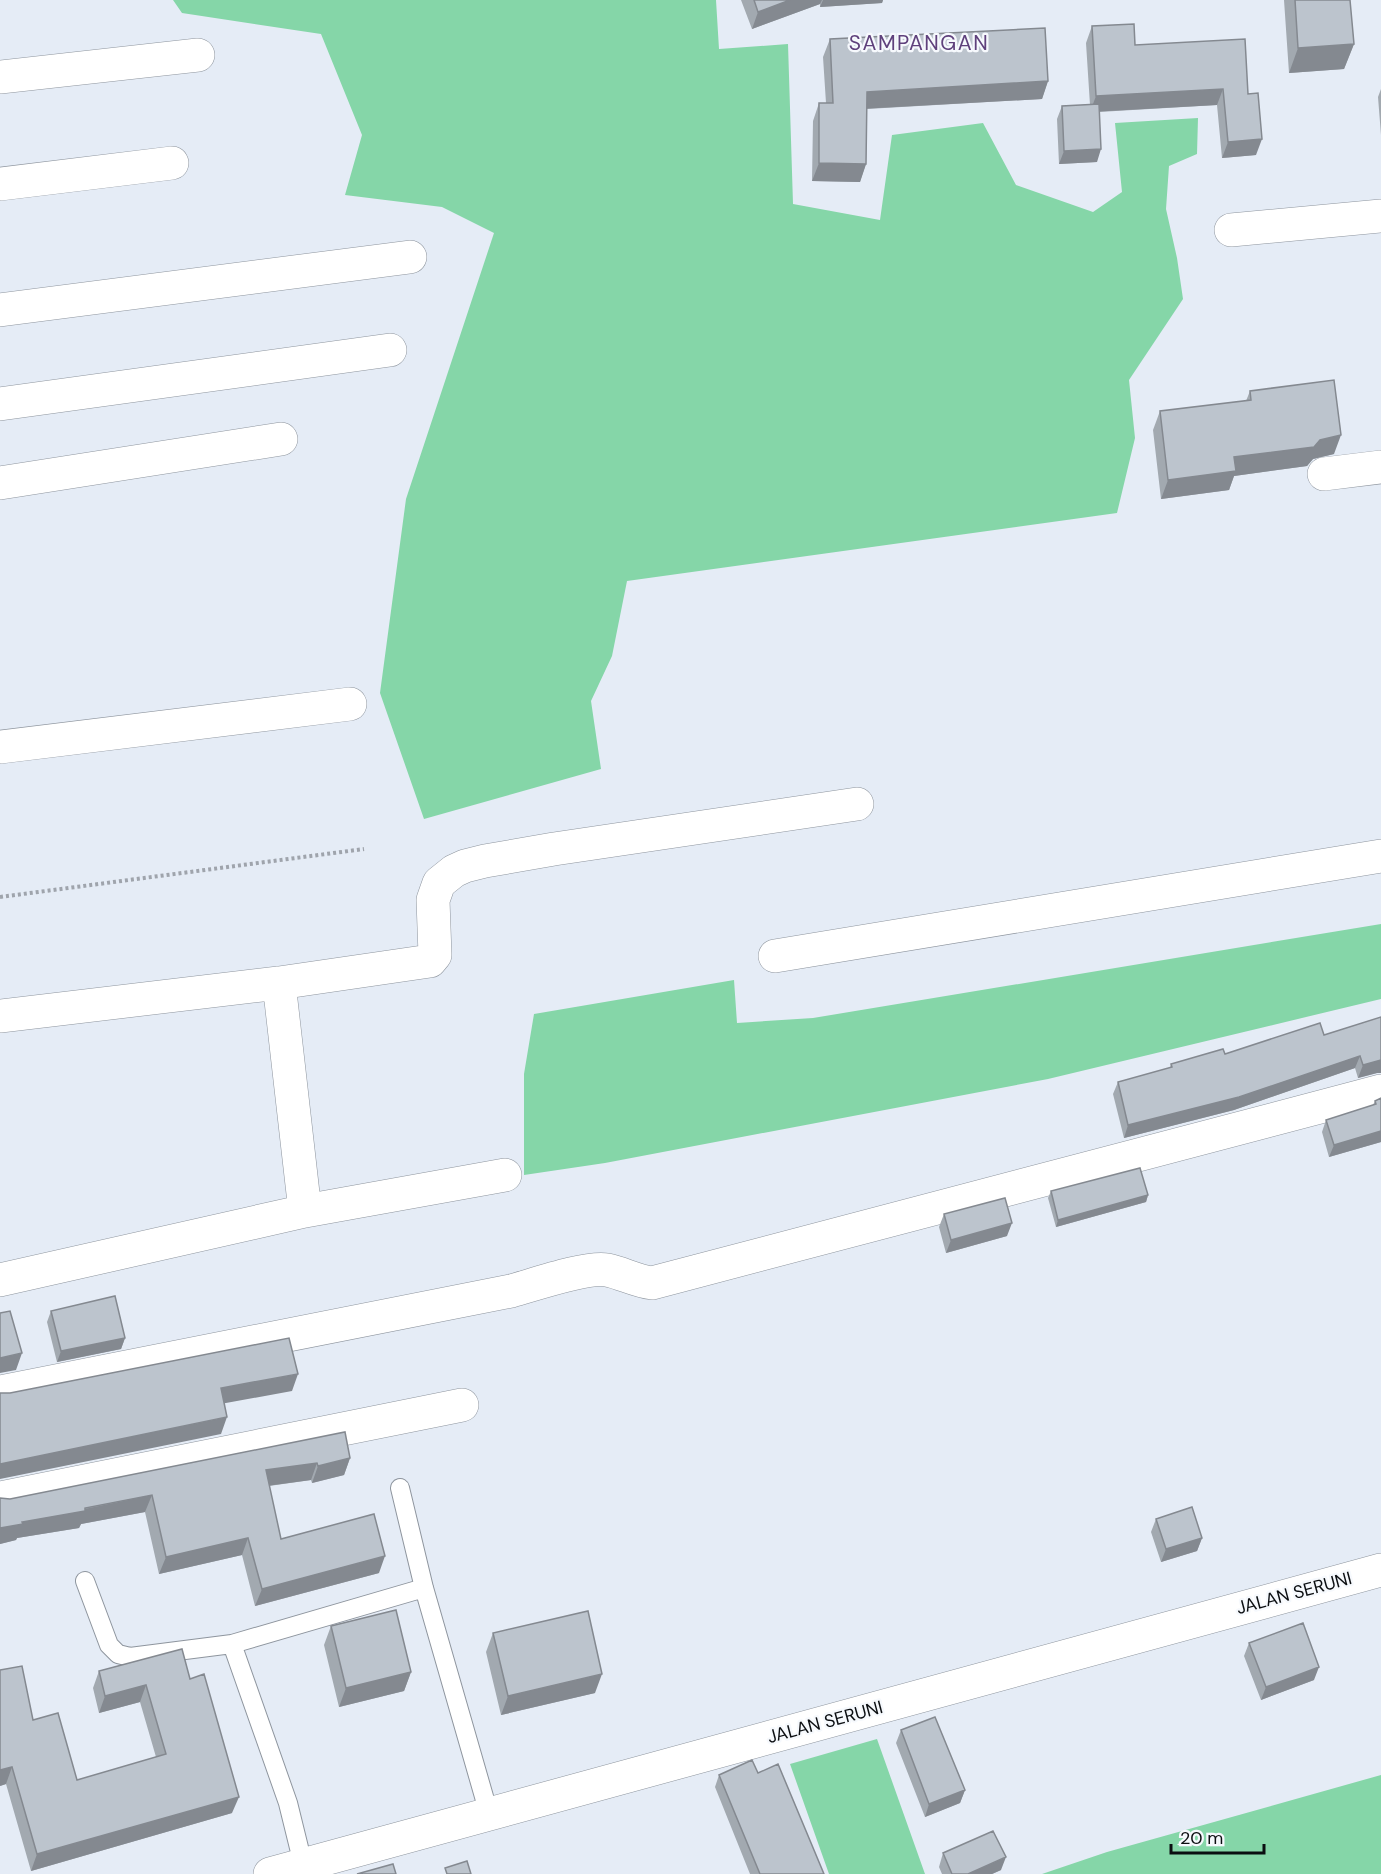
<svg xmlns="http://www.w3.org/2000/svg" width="1381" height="1874" viewBox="0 0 1381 1874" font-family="'DM Sans',sans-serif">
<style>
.green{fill:#85d6a8}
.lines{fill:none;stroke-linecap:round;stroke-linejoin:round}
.lane-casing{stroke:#8e959e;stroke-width:20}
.street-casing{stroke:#8e959e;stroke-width:34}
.secondary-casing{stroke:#8e959e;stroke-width:34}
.path{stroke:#9fa4ac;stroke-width:4;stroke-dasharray:3 3;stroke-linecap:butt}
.lane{stroke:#fff;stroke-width:18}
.street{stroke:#fff;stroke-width:33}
.secondary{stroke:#fff;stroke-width:33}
.wall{fill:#a2a9b0}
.shaded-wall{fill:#848990}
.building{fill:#bcc4cd;stroke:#848990;stroke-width:1.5}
.labels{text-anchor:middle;stroke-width:4.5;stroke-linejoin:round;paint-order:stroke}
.street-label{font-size:18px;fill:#0b0e11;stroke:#f6f9fd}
.quarter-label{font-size:21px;letter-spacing:1.5px;fill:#5f417c;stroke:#f6f9fd}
</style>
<rect width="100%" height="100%" fill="#e5ecf6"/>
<!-- green -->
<path class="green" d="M173,0H716L719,49L788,44L793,204L880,220L892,135L983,123L1016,185L1093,212L1122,192L1115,123L1198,118L1197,154L1169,166L1166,209L1177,258L1183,299L1129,380L1135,438L1117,513L627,581L612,656L591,701L601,769L424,819L380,693L406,499L494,233L442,207L345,195L362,135L321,34L182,13Z
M1381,924V999L1048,1079L605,1163L524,1175V1074L534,1014L734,980L737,1023L813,1018Z
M877,1739L925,1874H829L790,1764Z
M1381,1775V1874H1042L1107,1852Z"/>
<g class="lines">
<defs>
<path id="lane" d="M400,1488L424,1588L489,1814
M85,1581L109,1645L118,1654L130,1657L232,1644L288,1803L303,1864
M232,1644L424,1588"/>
<path id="street" d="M0,77L198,55
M0,184L172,163
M1231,230L1381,216
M0,310L410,257
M0,404L390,350
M1324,474L1381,467
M0,483L281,439
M0,747L350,704
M775,956L1381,856
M279,983L305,1211
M0,1016L279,983L430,961L435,955L433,900L439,883L454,871L465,866L485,861L554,849L857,804
M0,1280L305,1211L505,1175
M0,1392L511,1291C533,1285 587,1266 607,1270C622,1273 636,1281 652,1283L1381,1091
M0,1498L462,1405"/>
<path id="secondary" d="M270,1874L1381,1570"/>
</defs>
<!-- lane casing -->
<use href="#lane" class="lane-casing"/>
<!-- street casing -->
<use href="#street" class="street-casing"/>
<!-- secondary casing -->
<use href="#secondary" class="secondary-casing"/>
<!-- path -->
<path class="path" d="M0,897L364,849"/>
<!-- lane -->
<use href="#lane" class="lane"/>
<!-- street -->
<use href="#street" class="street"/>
<!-- secondary -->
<use href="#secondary" class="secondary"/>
</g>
<!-- wall -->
<path class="wall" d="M741,0H883L882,3L820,7V4L752,29Z
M1284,0H1350L1354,44L1344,69L1289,73Z
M1092,26L1248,94L1256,155L1222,158L1217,105L1099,112L1097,162L1059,164L1057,119L1062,106L1090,105L1086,43Z
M830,39L1048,81L1042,99L867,109L866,164L860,182L812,181L813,121L819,103H826L823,57Z
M1381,89V135L1378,97Z
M1250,391L1334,454L1313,459L1307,466L1234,476L1229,490L1161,499L1153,430L1160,411L1246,401Z
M1381,1017V1073H1377L1358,1078L1355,1068L1234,1110L1124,1138L1113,1094L1118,1082L1170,1068L1171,1064L1324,1035Z
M1381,1098V1142L1329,1157L1322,1132L1326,1120L1373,1105L1375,1101Z
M1051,1191L1148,1195L1146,1202L1056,1227L1048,1198Z
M944,1214L1007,1236L946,1253L939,1227Z
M51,1311L125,1338L121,1349L57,1362L47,1322Z
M350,1458L344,1475L312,1483L311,1480L269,1486L281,1539L379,1573L255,1606L242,1555L159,1574L145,1512L81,1524L79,1528L17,1538L16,1540L0,1544V1498L10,1499Z
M1156,1519L1202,1538L1197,1551L1161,1562L1151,1532Z
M331,1626L411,1672L404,1691L339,1707L324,1645Z
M493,1633L595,1693L501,1715L486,1652Z
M1249,1643L1314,1680L1261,1700L1244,1656Z
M99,1671L190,1679L232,1813L31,1871L6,1784L0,1786L33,1720L77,1780L156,1757L140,1702L99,1713L93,1688Z
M901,1730L965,1790L960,1803L925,1817L896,1743Z
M758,1773L824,1874H750L715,1787L719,1775Z
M943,1853L1001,1870L992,1874H942L939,1867Z"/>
<!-- shaded-wall -->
<path class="shaded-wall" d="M790,0H822L820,4L752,29L758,12Z
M823,0H883L882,3L820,7Z
M1354,44L1344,69L1289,73L1298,48Z
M1048,81L1042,99L860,109L867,92Z
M1223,89L1217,105L1090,112L1096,96Z
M1262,139L1256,155L1222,158L1228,142Z
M1101,149L1097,162L1059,164L1064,151Z
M819,163L866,164L860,182L812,181Z
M1341,435L1334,454L1313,459L1307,466L1234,476L1229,490L1161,499L1168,480L1234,457Z
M1360,1056L1355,1068L1234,1110L1124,1138L1128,1125Z
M1381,1060V1073H1377L1358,1078L1363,1065Z
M1381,1131V1142L1329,1157L1334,1145Z
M1148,1195L1146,1202L1056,1227L1058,1220Z
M1012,1223L1007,1236L946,1253L951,1240Z
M125,1338L121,1349L57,1362L61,1351Z
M22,1353L16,1370L0,1373V1358Z
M298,1374L292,1391L215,1405L221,1388Z
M227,1417L221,1434L0,1479V1464L2,1463Z
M350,1458L344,1475L312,1483L318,1466Z
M317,1463L311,1480L259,1487L266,1470Z
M152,1495L145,1512L81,1524L79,1528L17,1538L16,1540L0,1544V1528L22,1522Z
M248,1538L242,1555L159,1574L166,1557Z
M1202,1538L1197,1551L1161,1562L1166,1549Z
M385,1556L379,1573L255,1606L262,1589Z
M1319,1667L1314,1680L1261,1700L1266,1687Z
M411,1672L404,1691L339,1707L346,1688Z
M602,1674L595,1693L501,1715L508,1696Z
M146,1685L140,1702L99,1713L105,1696Z
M12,1767L6,1784L0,1786V1770Z
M965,1790L960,1803L925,1817L929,1804Z
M239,1797L232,1813L31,1871L37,1854Z
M1006,1857L1001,1870L992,1874H968Z"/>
<!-- building -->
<path class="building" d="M754,0H790L758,12Z
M1295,0H1350L1354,44L1298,48Z
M1134,24L1135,45L1245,39L1248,94L1258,93L1262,139L1228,142L1223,89L1096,96L1092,26Z
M1045,28L1048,81L867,92L866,164L819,163V103H833L830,39Z
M1099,104L1101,149L1064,151L1062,106Z
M1334,380L1341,435L1320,440L1314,447L1234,457L1236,471L1168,480L1160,411L1251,400L1250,391Z
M1381,1017V1060L1363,1065L1360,1056L1239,1097L1128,1125L1118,1082L1172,1067L1171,1064L1223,1049L1225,1054L1320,1023L1324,1035Z
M1381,1098V1131L1334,1145L1326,1120L1376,1104L1375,1101Z
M1140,1168L1148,1195L1058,1220L1051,1191Z
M1005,1198L1012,1223L951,1240L944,1214Z
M115,1296L125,1338L61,1351L51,1311Z
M10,1311L22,1353L0,1358V1313Z
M289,1338L298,1374L221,1388L227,1417L0,1464V1393H10Z
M345,1432L350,1458L318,1466L317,1463L266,1470L281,1539L374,1514L385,1556L262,1589L248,1538L166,1557L152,1495L85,1508V1511L22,1522L23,1524L0,1528V1498L10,1499Z
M1192,1507L1202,1538L1166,1549L1156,1519Z
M396,1610L411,1672L346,1688L331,1626Z
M588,1611L602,1674L508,1696L493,1633Z
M1303,1623L1319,1667L1266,1687L1249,1643Z
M182,1649L190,1679L204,1674L239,1797L37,1854L12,1767L0,1770V1670L22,1666L33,1720L58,1713L77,1780L166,1754L146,1685L105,1696L99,1671Z
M935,1717L965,1790L929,1804L901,1730Z
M752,1760L758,1773L778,1764L824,1874H760L719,1775Z
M993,1831L1006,1857L968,1874H952L943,1853Z
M467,1861L471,1874H447L445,1868Z
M393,1864L396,1874H357Z"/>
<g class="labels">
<!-- street labels -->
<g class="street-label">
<text transform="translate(1294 1593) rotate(-15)" y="6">JALAN SERUNI</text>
<text transform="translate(825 1722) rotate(-15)" y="6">JALAN SERUNI</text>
</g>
<!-- quarter labels -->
<g class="quarter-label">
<text x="919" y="50">SAMPANGAN</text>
</g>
</g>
<!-- scale -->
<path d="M1171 1844v9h93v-9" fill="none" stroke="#0b0e11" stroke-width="3"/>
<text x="1180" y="1844" font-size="18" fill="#0b0e11" stroke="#f6f9fd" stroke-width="4.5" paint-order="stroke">20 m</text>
</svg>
